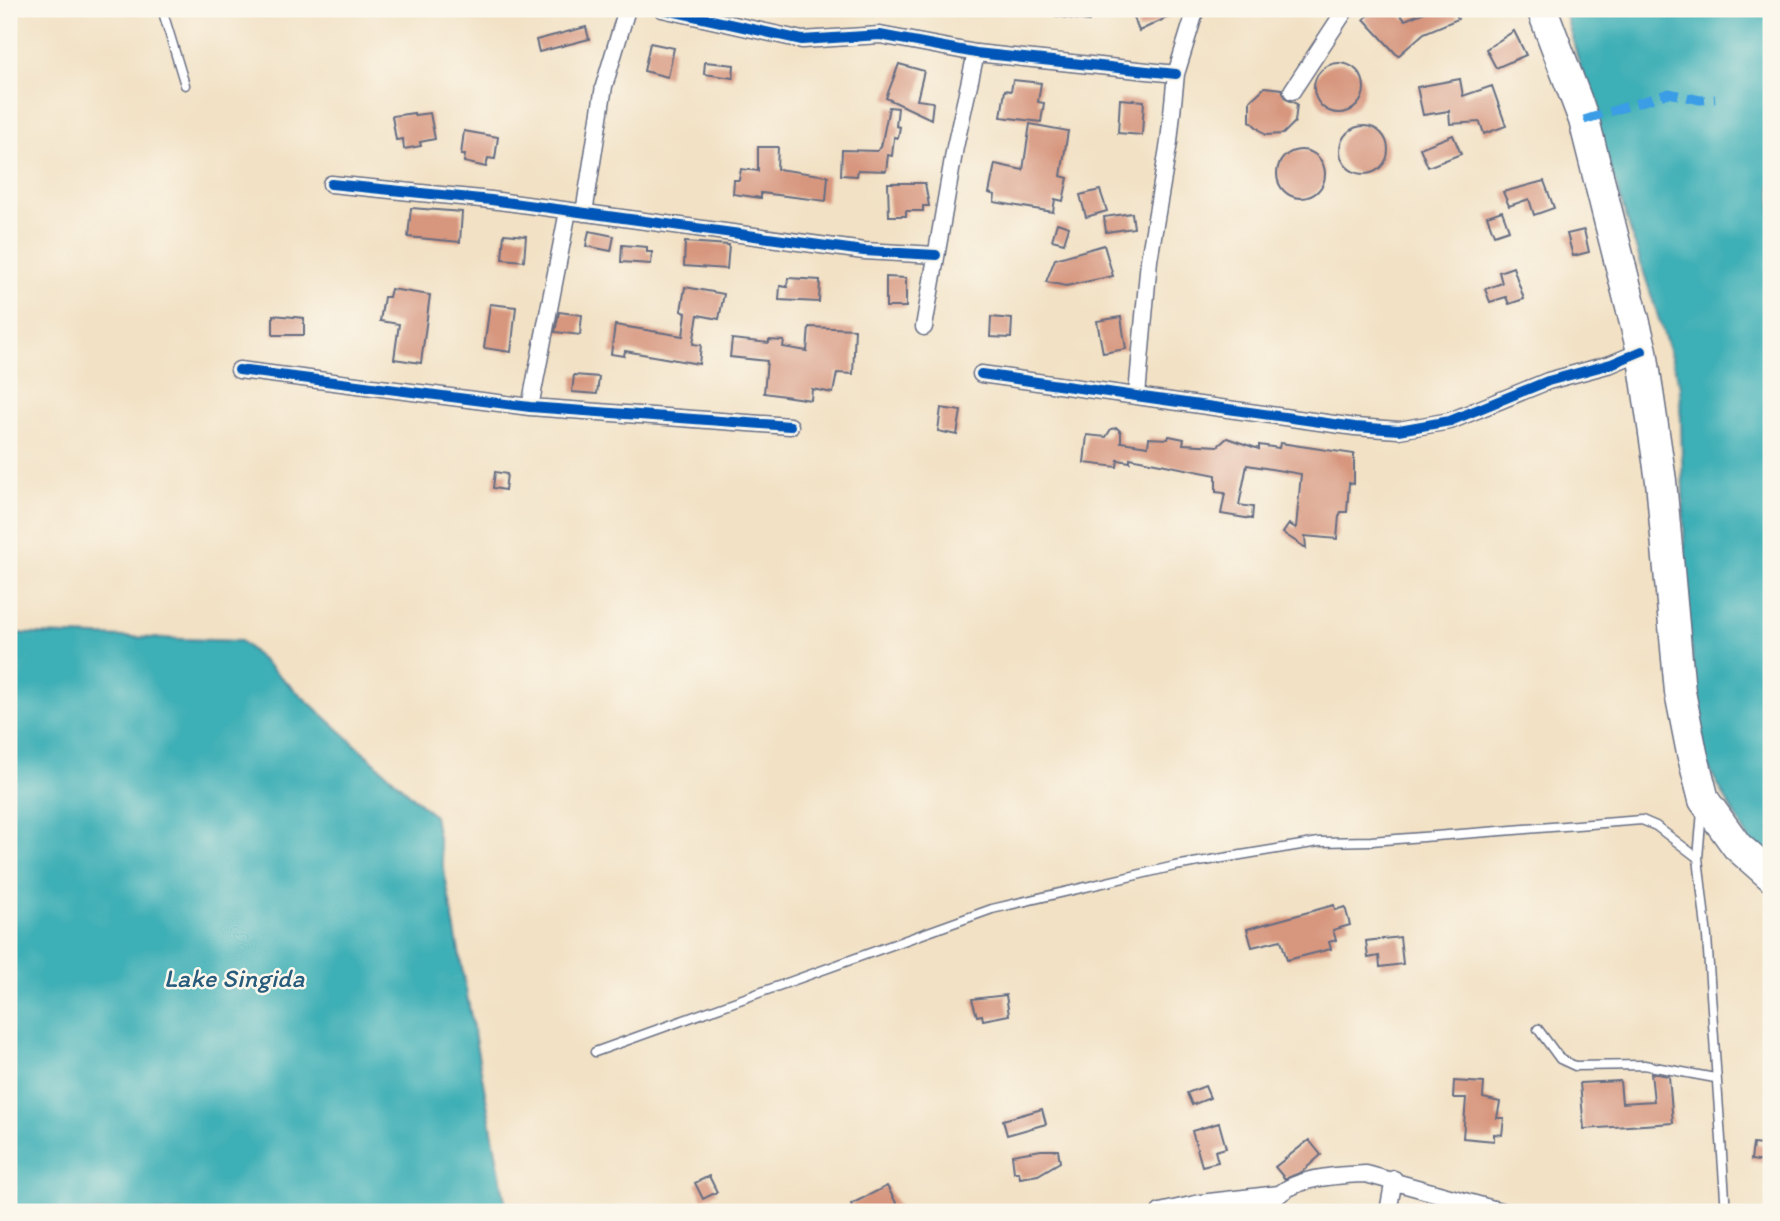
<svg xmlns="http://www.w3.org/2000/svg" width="1780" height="1221" viewBox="0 0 1780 1221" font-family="Itim,sans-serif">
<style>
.water{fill:#3eafb6;stroke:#2c6f8a;stroke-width:2}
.building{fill:#d7967e}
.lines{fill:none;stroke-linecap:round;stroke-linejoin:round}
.lane-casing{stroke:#666d82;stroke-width:11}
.street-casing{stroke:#666d82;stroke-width:19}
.highway-casing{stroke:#666d82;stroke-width:33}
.lane{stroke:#fff;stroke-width:8}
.street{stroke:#fff;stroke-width:16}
.highway{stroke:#fff;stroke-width:30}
.quiet{stroke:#3b9de6;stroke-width:9;stroke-dasharray:18 9;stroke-linecap:butt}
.cycleway-casing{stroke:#fbf7ec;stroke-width:15}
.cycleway{stroke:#0057b8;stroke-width:10}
.labels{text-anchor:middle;stroke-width:5;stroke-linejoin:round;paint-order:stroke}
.water-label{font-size:26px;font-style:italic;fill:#275c7d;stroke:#fbf7ec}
</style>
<rect width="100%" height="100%" fill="#fbf7ec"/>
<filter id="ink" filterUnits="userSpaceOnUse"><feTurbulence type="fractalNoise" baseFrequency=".0143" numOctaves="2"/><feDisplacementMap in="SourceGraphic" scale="14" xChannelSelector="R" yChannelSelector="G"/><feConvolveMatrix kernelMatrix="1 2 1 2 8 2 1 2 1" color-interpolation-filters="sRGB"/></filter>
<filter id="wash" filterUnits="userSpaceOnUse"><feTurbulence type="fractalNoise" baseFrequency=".00686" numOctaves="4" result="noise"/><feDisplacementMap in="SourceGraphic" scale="28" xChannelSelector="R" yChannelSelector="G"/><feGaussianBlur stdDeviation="1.57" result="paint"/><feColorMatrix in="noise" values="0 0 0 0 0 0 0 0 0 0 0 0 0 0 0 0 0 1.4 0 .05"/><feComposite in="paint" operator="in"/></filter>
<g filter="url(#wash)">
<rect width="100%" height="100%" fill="#f2e1c4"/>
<!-- water -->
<path class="water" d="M1564,9H1771V862L1761,861L1705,762L1686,605L1680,385L1595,120Z
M9,633L241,641L434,816L507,1212H9Z"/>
<g id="blocks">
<!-- building -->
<path class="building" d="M1057,9H1090L1089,21L1056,16Z
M1131,9H1185L1139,31Z
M1376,9H1395L1405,20L1432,9H1454L1458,19L1424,33L1398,56L1364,19Z
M586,27L589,39L539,52L536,40Z
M1514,31L1526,55L1496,68L1486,49Z
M650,43L674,48L668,77L644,71Z
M705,62L734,65L733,78L704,74Z
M1314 88a25 25 0 1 1 50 0a25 25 0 1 1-50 0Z
M899,64L924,71L917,100L933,102L931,119L886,98Z
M1460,79L1463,96L1492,86L1506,126L1484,134L1480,122L1450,124L1449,111L1423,115L1417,87Z
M1013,80L1041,83L1038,102L1044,103L1041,122L1001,117L1005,90L1011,91Z
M1265,87L1282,89L1286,99L1297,104L1295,122L1283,134L1265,135L1250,121V101Z
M1120,99L1144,101L1142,135L1118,133Z
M889,107L898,108L896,126L900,127L898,138L894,137L892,156L888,155L886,171L858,170L857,176L841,175L842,150L877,151L881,147Z
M414,113V115L430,113L435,139L420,142L421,146L404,149L403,139L396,140L392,116Z
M1030,124L1068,131L1061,176L1068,178L1063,201L1055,199L1053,212L994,202L995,195L989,193L995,164L1023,170Z
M1340 150a24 24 0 1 1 48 0a24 24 0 1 1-48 0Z
M464,131L498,137L495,159L488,158L486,167L464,162L465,155H461Z
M1453,135L1461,154L1428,167L1420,148Z
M758,147H778L777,169L828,176L826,201L761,193V198L733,194L734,180H739L741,169L758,171Z
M1277 174a24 24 0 1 1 48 0a24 24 0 1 1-48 0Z
M1544,181L1554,208L1534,215L1529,199L1509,206L1503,192Z
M888,183H925L929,206H923V211H906V216H889Z
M1100,190L1107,211L1086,217L1080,195Z
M411,208L462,212L460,242L408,237Z
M1502,211L1509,230L1494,235L1487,216Z
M1132,213L1134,228L1106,232L1104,217Z
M1057,223L1069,227L1064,243L1052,240Z
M1584,230L1589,252L1573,256L1567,234Z
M589,231L614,236L611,251L586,246Z
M504,234L526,236L524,261L502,259Z
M685,242L729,245L727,269L684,266Z
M622,245L647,247V252H652L651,264L621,262Z
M1104,245L1113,276L1066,286L1046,282L1055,259Z
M1513,267L1524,299L1509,304L1506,297L1490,302L1485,289L1502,283L1499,272Z
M886,277L906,278V307H886Z
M788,278L820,280L819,302L779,300L780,286L787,287Z
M685,287L724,294L719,319L698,315L693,344L701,345L699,364L625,351L624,356L611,354L615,325L683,336L686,313L681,311Z
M391,289L430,295L421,363L394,359L399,324L380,321L384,297H389Z
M490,304L516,307L511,352L484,348Z
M559,312L582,315L580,335L555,332Z
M273,315L304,318V335H273Z
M991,317L1012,319L1011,338L990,337Z
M1121,317L1126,349L1103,353L1097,321Z
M809,327L855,329L853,374L837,373L833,393L812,389L811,400L764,393L767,361L730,357L732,339L769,343V340L784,341L783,347L807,351Z
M574,375L599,377L597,394L572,392Z
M941,408L961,411L957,435L938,431Z
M1117,428L1121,432V442L1148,446L1149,438L1168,439L1169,436L1184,439L1183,444L1218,446L1227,438L1259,449V445L1279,448L1280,443L1354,454V484L1349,483L1347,512H1341L1339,516L1337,539L1305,536L1306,548L1283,533L1289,524L1296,528L1301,474L1247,465L1239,505L1253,507L1252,519L1221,514L1225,493L1216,492V475L1130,458V462L1118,460L1117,467L1084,463L1087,435L1106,437L1111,429Z
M495,472L507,474L505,490L493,488Z
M1334,905L1335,910L1345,907L1350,925L1333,930L1336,940L1329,942L1331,949L1287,960L1281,940L1252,947L1247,929Z
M1400,937L1403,964L1380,967L1379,956L1368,958L1366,941Z
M1006,995L1009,1015L983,1020L982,1015L977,1016L972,999Z
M1651,1073L1669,1076L1673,1123L1584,1129L1580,1083L1620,1081L1622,1103L1654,1101Z
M1454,1081L1484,1083L1483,1098L1500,1102L1497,1118H1504L1502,1135L1494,1134V1141L1463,1138L1466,1098H1453Z
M1205,1086L1210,1098L1192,1105L1187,1093Z
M1042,1109L1046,1124L1007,1135L1003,1120Z
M1219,1123L1226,1148L1215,1151L1218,1162L1202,1166L1192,1131Z
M1309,1140L1321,1155L1302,1172L1285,1179L1275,1167Z
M1753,1144L1771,1146V1163L1751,1160Z
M1041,1150H1058L1060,1162L1038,1175L1020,1178L1019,1172H1014L1012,1155Z
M709,1176L717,1192L703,1199L695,1183Z
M887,1186L901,1212H854L851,1204Z"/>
</g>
</g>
<g filter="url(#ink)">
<use href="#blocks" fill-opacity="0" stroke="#666d82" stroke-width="2"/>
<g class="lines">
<defs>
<path id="lane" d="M162,9L185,85
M1702,811L1698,858L1707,937L1726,1212
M1538,1029L1560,1059L1575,1066L1644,1065L1715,1078
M595,1052L992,909L1175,866L1319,842L1371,841L1642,820L1656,826L1698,858"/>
<path id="street" d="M662,9L802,40L880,35L976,53L1176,74
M1292,91L1346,9
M331,184L491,200L864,251L936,255
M584,213L604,86L627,9
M924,327L955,147L976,53
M239,370L530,407L790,426
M981,374L1355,427L1399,430L1450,421L1548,381L1611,364L1642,351
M1137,395L1149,260L1169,142L1176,74L1196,9
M530,407L568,211
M1160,1212L1200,1203L1279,1194
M1268,1212C1277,1177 1337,1175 1366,1174L1504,1212
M1388,1212L1394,1179"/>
<path id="highway" d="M1542,9L1584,120L1642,351L1661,481L1680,692L1692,753L1704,800L1737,846L1771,876"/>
</defs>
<!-- lane casing -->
<use href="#lane" class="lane-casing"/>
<!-- street casing -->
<use href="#street" class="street-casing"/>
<!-- highway casing -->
<use href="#highway" class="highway-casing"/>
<!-- lane -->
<use href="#lane" class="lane"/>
<!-- street -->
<use href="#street" class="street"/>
<!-- highway -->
<use href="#highway" class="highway"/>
<!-- quiet -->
<path class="quiet" d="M1584,120L1669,93L1700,100L1715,99"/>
<defs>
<path id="cycleway" d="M662,9L802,40L880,35L976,53L1176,74
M331,184L491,200L864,251L936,255
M239,370L530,407L790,426
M981,374L1355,427L1399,430L1450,421L1548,381L1611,364L1642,351"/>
</defs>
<!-- cycleway casing -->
<use href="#cycleway" class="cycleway-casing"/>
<!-- cycleway -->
<use href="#cycleway" class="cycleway"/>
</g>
</g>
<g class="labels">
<!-- water labels -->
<g class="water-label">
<text x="234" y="987">Lake Singida</text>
</g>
</g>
<!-- margin -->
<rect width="1780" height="1221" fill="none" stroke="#fbf7ec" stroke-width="35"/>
</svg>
